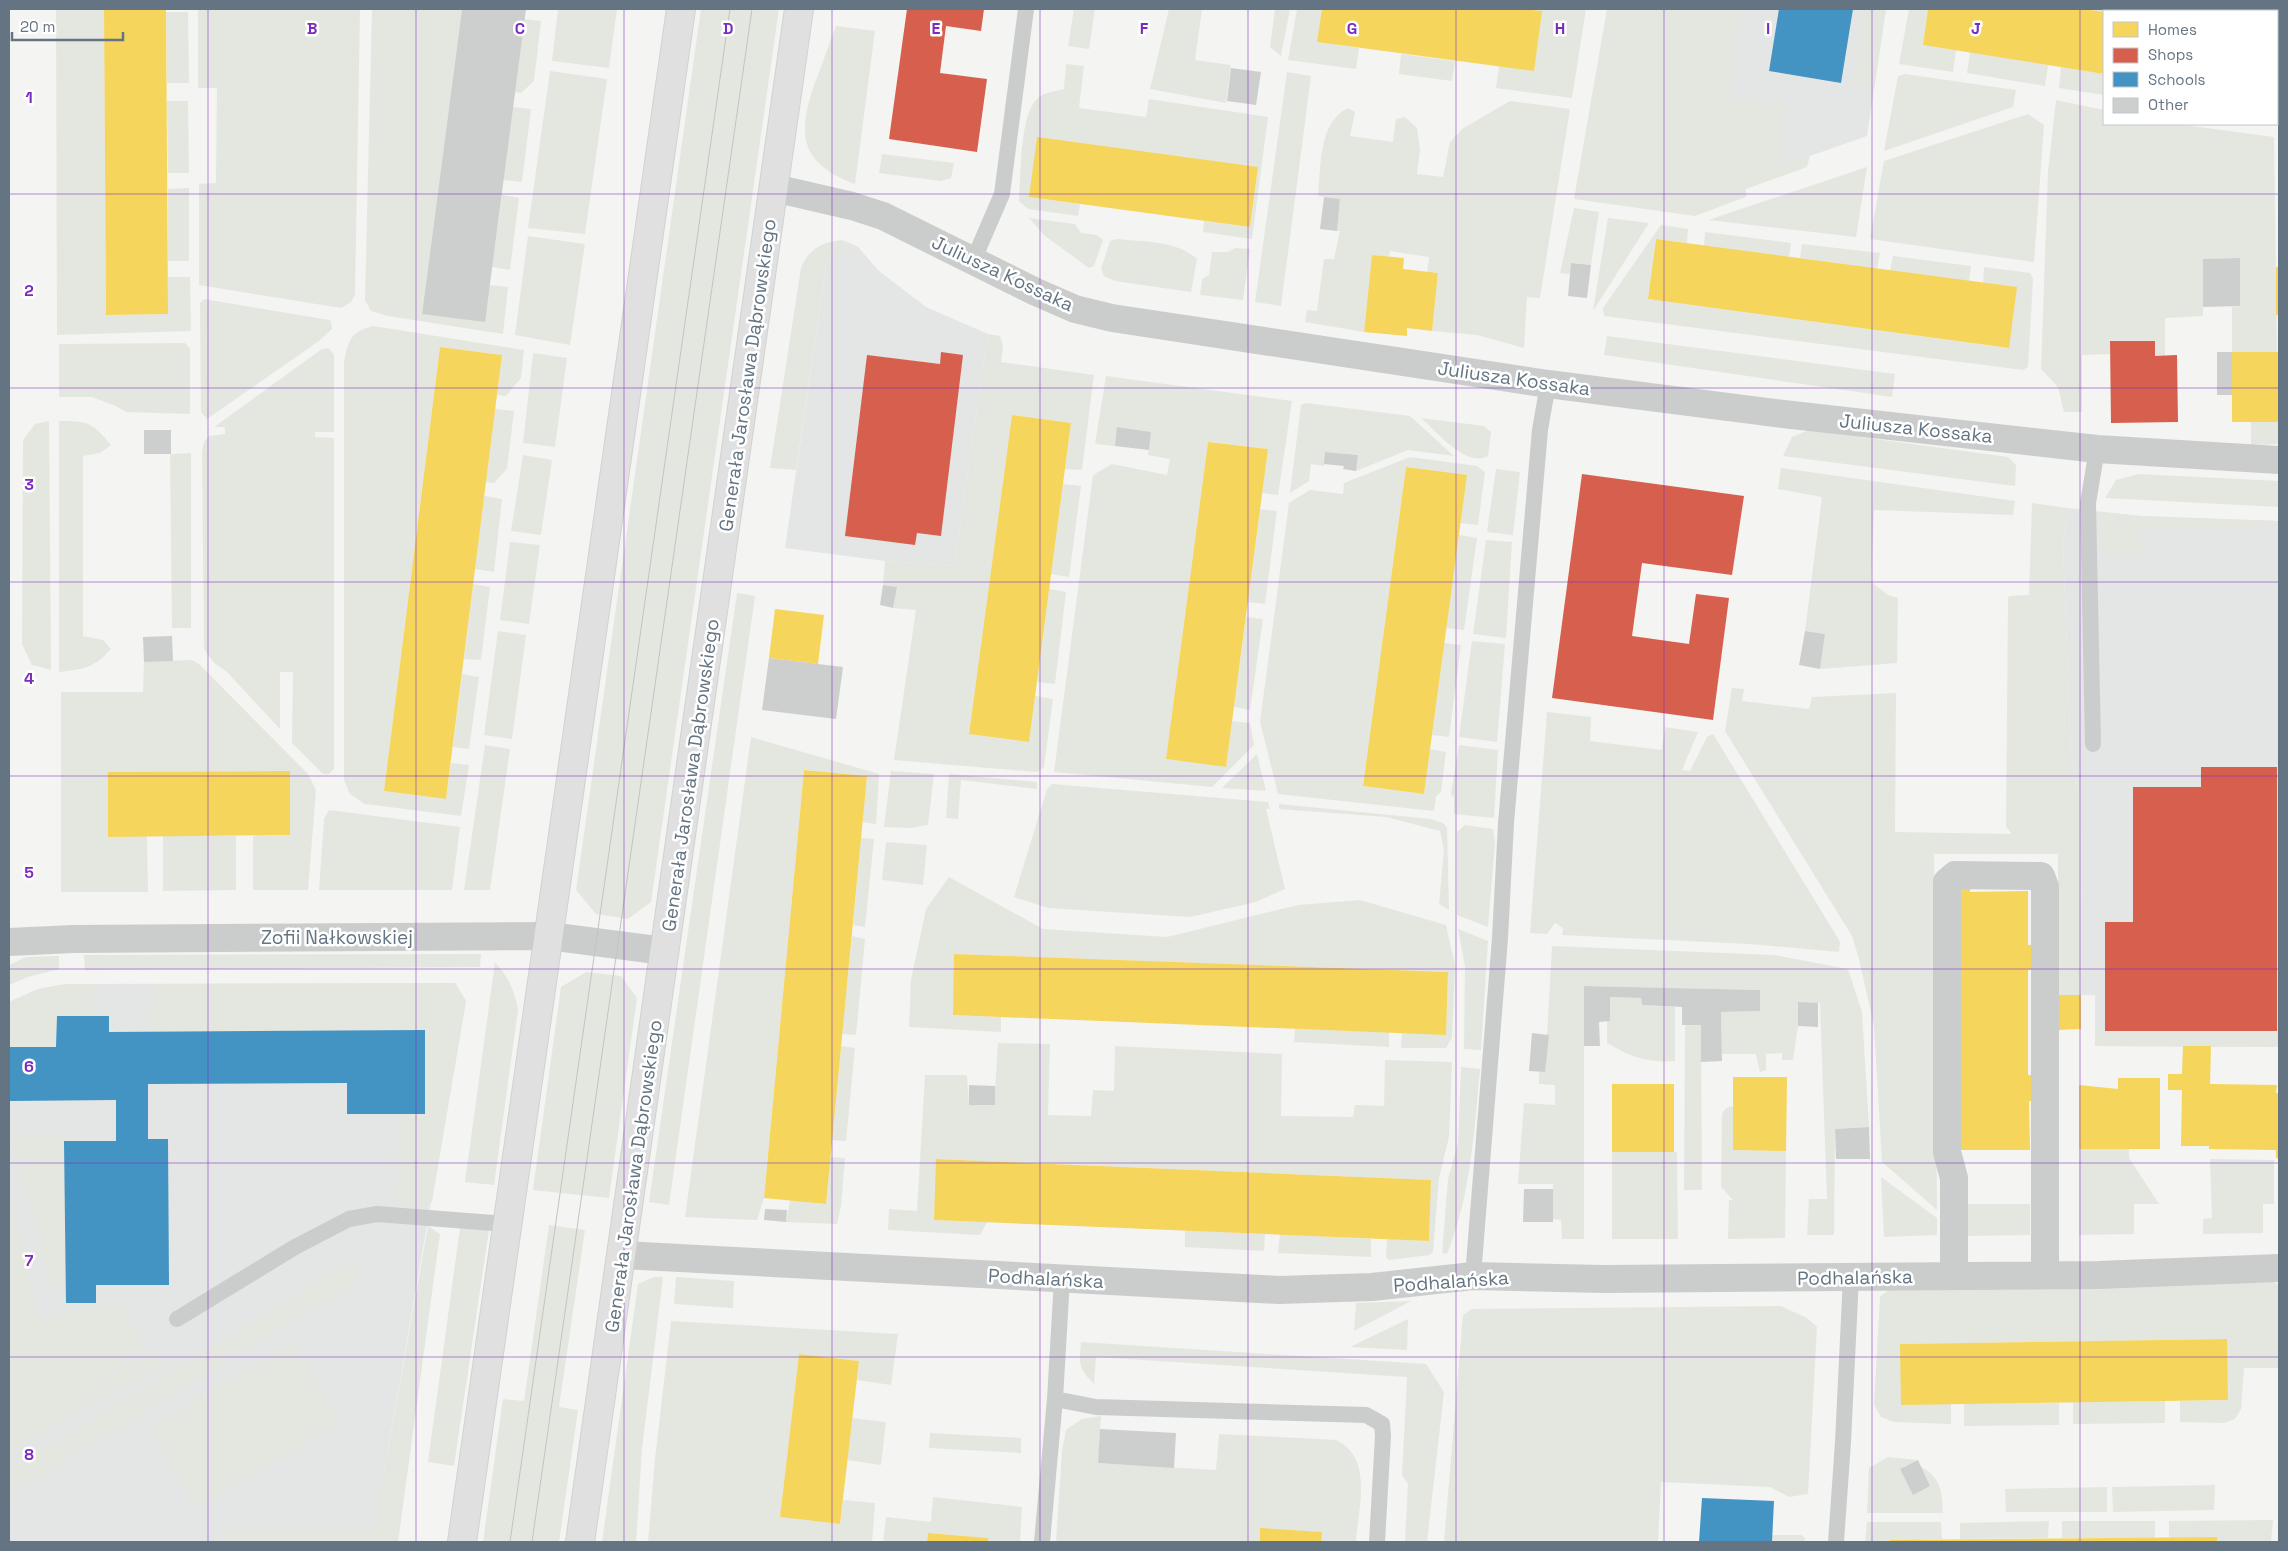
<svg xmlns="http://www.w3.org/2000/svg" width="2288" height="1551" viewBox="0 0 2288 1551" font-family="'Space Grotesk',sans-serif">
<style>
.built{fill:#e4e6e5}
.green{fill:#e4e7e0}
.homes{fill:#f6d55c}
.shops{fill:#d6604d}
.schools{fill:#4393c3}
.building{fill:#cdcece}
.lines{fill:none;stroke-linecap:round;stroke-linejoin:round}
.secondary-casing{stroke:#d0d2d2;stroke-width:30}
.lane{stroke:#cbcdcd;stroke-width:16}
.street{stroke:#cbcdcd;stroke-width:28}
.secondary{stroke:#e0e0e0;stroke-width:28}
.tram{stroke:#c2c3c3;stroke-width:1}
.grid{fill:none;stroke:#7b2cbf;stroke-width:1;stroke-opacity:0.55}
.labels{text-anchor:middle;stroke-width:5;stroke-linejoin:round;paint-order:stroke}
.street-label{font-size:19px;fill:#647482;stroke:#fff}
.grid-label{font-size:16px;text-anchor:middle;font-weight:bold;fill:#7b2cbf;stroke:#fff;stroke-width:5;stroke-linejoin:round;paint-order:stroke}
</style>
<rect width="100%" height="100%" fill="#f4f4f2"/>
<!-- built -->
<path class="built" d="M1607,9H1886L1867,136L1716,189Z
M857,246L879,271L926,307L988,334L954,566L885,561L785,548L827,258Z
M2067,508L2140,516L2279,521V1047L2095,1046V995H2081L2082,806L2071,760L2063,542Z
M455,983L466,1001L372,1542H9V1002L38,989L66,984Z"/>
<!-- green -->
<path class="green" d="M56,9H104L106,315L168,314V277H190L191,331L57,335Z
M198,9H360L355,295L351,302L341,308L199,285V184L216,183L217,88H198Z
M372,9H462L422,313L490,285L508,287L503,334L388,316L371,311L365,300Z
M558,9H617L609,68L552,61Z
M701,9H779L651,902L628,919L596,914L576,890Z
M1074,9H1095L1089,49L1068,46Z
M1169,9H1202L1195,60L1231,65L1226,103L1150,89Z
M1275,9H1290L1281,56L1270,47Z
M1297,9H1322L1318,42L1359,48L1356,69L1288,60Z
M1522,9H1586L1572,98L1496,88L1499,66L1541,11Z
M1607,9H1741L1729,85L1733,101L1786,105L1778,167L1810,156L1807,167L1746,189V197L1695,216L1574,199Z
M1865,9H1886L1874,89L1852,85Z
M1909,9H1928L1923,45L1956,50L1953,72L1899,64Z
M2085,9H2279V40L2277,39V11L2104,12Z
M166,12H188L189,83H167Z
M524,19L541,21L534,81L521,93L515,92Z
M836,26L875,31L855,184C798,163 797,132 816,80C823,62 829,44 836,26Z
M1970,52L2048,65L2045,86L1967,73Z
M1401,54L1455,61L1452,81L1399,74Z
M1066,64L1084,66L1079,108L1146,117L1149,99L1268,117L1252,239L1203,232L1204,221L1250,227L1258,168L1029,197L1080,204L1078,216L1028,209L1019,201C1021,177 1019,114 1038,98C1045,92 1056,91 1064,89Z
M2061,67L2104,74V95L2059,88Z
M550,71L607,79L585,234L528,228Z
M1287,72L1311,76L1281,306L1255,302Z
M1905,74L2016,90L2013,107L1884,151L1898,76Z
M2056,100L2104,110V124H2177L2274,137L2277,352H2232V307L2240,306L2239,258L2203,259V316L2165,318V356H2155L2154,341H2111L2110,354L2082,355V412H2064L2058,387L2041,369L2048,172Z
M167,101H188L189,173H168Z
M1510,101L1570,109L1540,298L1527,297L1524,348L1477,335L1432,331L1438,273L1427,272L1429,257L1390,251L1389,257L1372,255L1364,332L1305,322L1307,310L1317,311L1324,259H1334L1340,231H1337L1340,199L1318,196C1321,168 1318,122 1348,108L1355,112L1350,136L1393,142L1396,119L1405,117L1417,128L1420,150L1417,174L1443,177L1450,142L1462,129Z
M513,107L531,109L522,182L503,180Z
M2028,114L2044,125L2034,262L1870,239L1884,161Z
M882,154L954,163L951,178L941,181L879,173Z
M1867,167L1856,237L1708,220Z
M189,188V261H168V189Z
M502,195L519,198L510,270L492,267Z
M1574,208L1599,212L1591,265L1572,263L1570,274L1560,273Z
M1029,218L1075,224L1081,233L1097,235L1103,240L1094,266L1089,268L1045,236Z
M1608,218L1649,223L1593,311Z
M1661,225L1688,229L1687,243L1656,239L1648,299L2008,348L1983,283L1984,267L2030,273L2033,279L2028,367L2023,370L1604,316L1603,308Z
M1705,232L1791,243L1789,257L1704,246Z
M528,236L585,244L570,345L515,335Z
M1117,239C1144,242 1176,240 1197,259L1191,292L1115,281L1104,276L1101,269L1110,241Z
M842,240L857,246L827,258L796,470L770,468L801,268C808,249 823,242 842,240Z
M1802,244L1880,253L1877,269L1800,258Z
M1235,248L1250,249L1243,300L1200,295L1202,279L1209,275L1212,252H1228Z
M1893,256L1971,266L1969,281L1890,271Z
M204,299L329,320L331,321L332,329L319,341L207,419L201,412L200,303Z
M373,326L524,350L521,378L506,396L497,395L502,355L440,347L384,791L446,799L451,763L469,765L461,816L365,804L350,794L344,780V361C349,340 350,332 373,326Z
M988,334L1000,336L1003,346L1001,362L1094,375L1082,470L1065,469L1071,423L1012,415L969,734L1029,742L1035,696L1053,699L1044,767L1037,772L894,760L916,610L893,608L897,587L883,585L885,561L954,566Z
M1607,336L1895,374L1892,397L1604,355Z
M185,343L190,349V414L126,412L116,406L92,397H59V344Z
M329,348L334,355V432H315V437L334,438V769L329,774H323L292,743L293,672H280V729L227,672L213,662L204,649L202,452L204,442L209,436L225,434V427H214L322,349Z
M533,353L567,358L555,447L523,443Z
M1106,376L1292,401L1278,495L1262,493L1268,449L1208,442L1166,759L1226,767L1232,721L1250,723L1254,745L1212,787L1054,772L1093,475L1112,464L1167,475L1170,459L1148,455L1151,432L1118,427L1115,446L1095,444Z
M1306,403L1410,416L1454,456L1408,450L1356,471L1358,455L1326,452L1324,466L1311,464L1309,481L1290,493L1301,405Z
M495,409L514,411L507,469L494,483L486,482Z
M1421,418L1484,426L1491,432L1488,456C1466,468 1437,432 1421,418Z
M49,421L51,670L32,665L22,644L23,440L35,424Z
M59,421C88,421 92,422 111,445L100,453L83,456V636L103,640L111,649C94,668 84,669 59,672Z
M2251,422H2279V444L2251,445Z
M1809,430L2008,457L2016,465L2015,486L1783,456L1792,437Z
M191,453V628H172L170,456L171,454Z
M523,455L552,460L541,535L511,531Z
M1410,457L1477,466L1485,472L1478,525L1460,523L1467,476L1406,467L1363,786L1424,794L1430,749L1446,752L1441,792L1436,796L1434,811L1278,794L1260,722L1289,503L1310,490L1343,494L1344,483Z
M1781,468L2015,501L2013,515L1874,510L1871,582L1888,595L1898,598L1897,663L1820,669L1825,634L1805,631L1822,497L1778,489Z
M1496,469L1520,472L1513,535L1487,532Z
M2139,474L2279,481V507L2105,498L2116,480Z
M1063,484L1081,486L1069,577L1051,574Z
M484,496L502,499L494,572L475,569Z
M2032,503L2067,508L2063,542L2071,760L2082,806L2081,995H2058V854H1934L1937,1210L1882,1162L1874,1026L1859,959L1852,936L1725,731L1732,688L1744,689L1742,701L1809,709L1812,697L1896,693L1895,832L2012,834L2006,827L2008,599L2009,596L2029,595Z
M1260,509L1277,511L1265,604L1248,602Z
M2103,512L2140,516L2279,521V526L2140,528L2141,556L2117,555L2102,548L2099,534Z
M1459,535L1477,538L1464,630L1446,628Z
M1486,540L1512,542L1506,638L1473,634Z
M510,542L540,545L529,624L500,620Z
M473,584L490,587L481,660L464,659Z
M1049,589L1066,592L1055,684L1037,682Z
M737,593L755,596L669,1205L649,1202Z
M1246,617L1263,619L1250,710L1234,707Z
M498,631L526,635L512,739L484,735Z
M1472,641L1505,644L1497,742L1459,737Z
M1444,643L1461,645L1449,737L1432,735Z
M192,660L199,664L308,774L316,790L308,890H253V836L290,835V771L108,772V836H147L148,892H61V692H143L144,662Z
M462,674L479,677L469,749L453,747Z
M1547,712L1591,717L1590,741L1662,750L1665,727L1698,732L1682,770L1690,771L1707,737L1713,734L1836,935L1840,942L1839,952L1750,944L1562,935L1563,928L1555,923L1547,934L1530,933Z
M751,737L879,774L876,824L862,822L867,776L804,770L764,1198L757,1220L685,1217Z
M485,745L510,749L490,890H464Z
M1459,745L1498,750L1494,818L1454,814V797L1451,794Z
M1257,754L1266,791L1222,788Z
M891,771L934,774L928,825L910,828L884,827Z
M949,774L1037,782V789L961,780L958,819L946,818Z
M1052,784L1268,802L1270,809H1266L1285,889L1256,902L1190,917L1048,908L1014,897L1047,789Z
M1279,804L1431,819L1443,823L1447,828L1449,910L1439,904L1444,850L1440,831L1386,817L1279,809Z
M329,810L460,827L452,890H319L324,819Z
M1465,825L1493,829L1495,843L1488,927L1457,915V832Z
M163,836H236V890L163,891Z
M861,838L874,839L865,927L853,925Z
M886,842L927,845L923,885L882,880Z
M949,877L1043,929L1167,937L1298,905L1360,900L1446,925L1455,965L1452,1037L1446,1048H1401L1402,1033L1446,1034L1448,972L955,954L953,1015L1001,1017V1032L909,1027L911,980L926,909Z
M1458,929L1488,941L1481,1050L1464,1049L1465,967Z
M852,936L865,939L856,1035L842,1034Z
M1552,946L1774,955L1848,969L1862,1012L1869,1127L1835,1129L1834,1235H1807L1809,1199H1827L1820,1003H1798V1026L1793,1060H1782V1053L1766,1054V1070L1760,1072L1756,1054H1722L1721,1012L1759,1011L1760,990L1584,986V1239H1562L1561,1220L1553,1219V1184H1518L1524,1103L1555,1105V1085L1539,1084V1072H1545Z
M481,954L480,967L85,970L84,955Z
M59,956V969L28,977L9,985V965L26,957Z
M495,962C509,978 514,989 518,1010L494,1185L465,1182Z
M586,972L621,976L637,998L609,1198L533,1190L561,987Z
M455,983L466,1001L432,1202L417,1205L396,1200L400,1114L425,1113V1031H150L151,984Z
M66,984H94L93,1016H57L56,1047H9V1002L38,989Z
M1610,997L1641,998L1642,1005L1675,1007V1061C1647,1063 1631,1057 1607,1043V1021H1610Z
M1685,1025H1701L1702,1190H1684Z
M1295,1029L1389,1032V1047L1294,1042Z
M2095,1034H2279V1047L2095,1046Z
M998,1043L1050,1044L1048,1115L1091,1116L1093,1090L1114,1091L1115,1046L1282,1054L1281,1116L1353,1117L1355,1105L1384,1106L1385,1060L1452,1062L1449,1137L1439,1178L1433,1252L1429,1255L1389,1260L1386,1257L1387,1239L1429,1241L1431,1180L937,1159L934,1220L987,1222L980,1235L888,1230L889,1209L917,1211L925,1075H967L969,1105H994Z
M841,1046L855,1048L846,1141L832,1140Z
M1461,1067L1480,1069C1474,1133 1471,1194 1447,1254L1442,1253L1448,1179L1458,1143Z
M1733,1106V1150L1786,1151L1785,1238L1728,1239L1729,1200H1733L1721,1187L1722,1114L1726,1108Z
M11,1134H64L66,1285L52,1290Z
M2079,1149H2129V1158L2159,1204H2134V1234L2079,1235Z
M1612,1152H1677L1678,1239H1612Z
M830,1157L845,1158L841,1206L837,1224L786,1222L790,1200L826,1204Z
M2210,1159L2274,1160V1204H2263V1233L2203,1234V1219L2212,1218Z
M1881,1177L1937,1218V1235L1884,1237Z
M9,1191L39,1324L84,1307L119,1305L147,1350L112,1370L109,1381L52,1417L117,1378L115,1372L153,1349L163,1365L125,1388L122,1384L9,1453Z
M1964,1204H2030V1235L1963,1236Z
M549,1225L585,1230L559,1407L578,1410L559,1542H483L503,1399L524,1401Z
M428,1226L440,1234L398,1542H211L227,1530L374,1529Z
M460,1228L489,1230L454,1466L428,1462Z
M1185,1230L1265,1234L1264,1251L1185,1247Z
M1280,1234L1371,1239V1257L1278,1253Z
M351,1262L361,1279L9,1494V1470Z
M654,1277H663L642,1449L636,1542H602L638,1284Z
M676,1277L734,1281L733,1308L674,1304Z
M2273,1282L2279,1285L2278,1368H2244L2241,1409L2235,1419L2224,1423L2180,1422V1401L2228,1400L2226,1339L1901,1344L1902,1404H1951V1424L1894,1422L1881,1417L1874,1405L1880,1297L1890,1289Z
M1411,1301L1354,1331L1356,1303Z
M1781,1306L1807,1318L1817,1327L1808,1494L1789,1497L1770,1487L1661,1482L1658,1542H1444L1463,1315L1472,1309Z
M1408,1319L1407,1350L1350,1347Z
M671,1321L898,1334L891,1385L857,1380L859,1361L799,1354L780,1517L840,1524L843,1500L875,1503L872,1542H648L655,1459Z
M293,1342L341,1421L197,1508L149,1429Z
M1081,1342L1426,1364L1444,1392L1427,1542H1405L1408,1484L1402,1475L1407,1377L1096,1357L1094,1384C1078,1368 1079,1364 1081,1342Z
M2165,1401V1423L2073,1424V1402Z
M2059,1403V1425L1964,1426V1404Z
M1101,1416L1098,1463L1216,1470L1219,1434L1336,1440C1374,1458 1358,1508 1356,1542H1321V1532L1261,1529L1260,1542H1056L1062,1451L1066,1430L1082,1419Z
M852,1418L886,1422L881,1465L847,1460Z
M930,1433L1021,1438V1453L929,1448Z
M1888,1457L1918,1460L1900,1469L1913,1494L1930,1486L1921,1467C1941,1477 1942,1492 1943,1513H1867L1869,1468Z
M2215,1485L2214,1510L2113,1512L2112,1487Z
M2107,1487V1512H2006L2005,1489Z
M933,1497L1022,1507L1020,1542H988V1538L928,1533L927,1542H883L886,1517L931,1522Z
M2273,1520L2271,1542H2217V1537L2169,1538V1521Z
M2049,1521L2048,1538L1960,1539V1523Z
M2062,1521H2155V1538H2062Z
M1867,1522H1941L1942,1539L1865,1542Z
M1772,1535H1801L1805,1538V1542H1772Z"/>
<!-- homes -->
<path class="homes" d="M104,9H166L168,314L106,315Z
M1322,9H1522L1542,11L1534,71L1317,42Z
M1928,9H2085L2104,12V74L1923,45Z
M2277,39L2279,40V102H2277Z
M1037,137L1258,167L1250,227L1029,197Z
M1656,239L2017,287L2009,348L1648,299Z
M1372,255L1404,258L1403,269L1438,273L1432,331L1407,328V336L1364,332Z
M2276,267H2279V315H2276Z
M440,347L502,355L446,799L384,791Z
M2232,352H2279V422H2232Z
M1012,415L1071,423L1029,742L969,734Z
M1208,442L1268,449L1226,767L1166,759Z
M1406,467L1467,475L1424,794L1363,786Z
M775,609L824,615L818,664L769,658Z
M804,770L867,776L826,1204L764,1198Z
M290,771V835L108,837V772Z
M1956,888H1970V892L2028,891V945H2038V970H2028V1075H2038V1101H2029L2030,1150H1957Z
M954,954L1448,972L1446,1035L953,1015Z
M2058,995H2081V1029L2058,1030Z
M2183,1046H2211L2210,1084L2277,1085L2276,1093H2279V1158H2276V1150L2209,1149V1146H2181L2182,1090H2168V1074H2182Z
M1733,1077H1787L1786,1151L1733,1150Z
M2118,1078H2160V1149H2079V1085L2118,1089Z
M1612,1084H1674V1152H1612Z
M936,1159L1431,1180L1429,1241L934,1220Z
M2227,1339L2228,1400L1901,1405L1900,1344Z
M799,1354L859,1361L840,1524L780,1517Z
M1260,1528L1322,1532L1321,1542H1260Z
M928,1533L988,1538V1542H927Z
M2217,1537V1542H1890V1540Z"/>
<!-- shops -->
<path class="shops" d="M907,9H984L981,31L946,26L940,73L987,79L977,152L889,139Z
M2110,341H2155V356L2177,355L2178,422L2111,423Z
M941,352L963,355L941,536L917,533L915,545L845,536L867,355L940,364Z
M1582,474L1744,496L1732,575L1642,563L1632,636L1689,644L1696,594L1729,598L1713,720L1552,698Z
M2201,767H2277V1031H2105V922H2133V787H2201Z"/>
<!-- schools -->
<path class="schools" d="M1779,9H1853L1841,83L1769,71Z
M57,1016H109V1032L425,1030V1114H347V1083L148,1084V1139H168L169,1285H96V1303H66L64,1141H116V1100L9,1101V1047H56Z
M1702,1498L1774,1501L1772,1542H1699Z"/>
<!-- building -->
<path class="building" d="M462,9H526L485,322L422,314Z
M1231,68L1261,72L1256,105L1227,101Z
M1324,197L1340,199L1337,231L1320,229Z
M2240,258V306L2203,307V259Z
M1571,263L1591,265L1587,298L1568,296Z
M2217,352H2232V395H2217Z
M1117,427L1151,432L1149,450L1115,446Z
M144,430H171V454H144Z
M1325,452L1358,455L1356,471L1343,469L1344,466L1324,464Z
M883,585L897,587L893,608L880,605Z
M1805,631L1825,634L1820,669L1799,665Z
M172,636L173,661L144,662L143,637Z
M769,658L843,667L836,719L762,710Z
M1584,986L1760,990V1011L1721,1012L1722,1061L1701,1062V1025H1682V1007L1642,1005L1641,998L1610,997V1021L1599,1022L1600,1046H1584Z
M1798,1002L1818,1003V1027L1798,1026Z
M1532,1033L1549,1035L1545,1072L1529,1071Z
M969,1085L995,1086V1105H969Z
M1869,1127L1870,1159H1836L1835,1129Z
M1524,1189H1553V1222H1523Z
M765,1209L787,1210L786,1222L764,1220Z
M1100,1429L1176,1433L1174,1468L1098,1463Z
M1918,1460L1930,1486L1913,1495L1900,1469Z"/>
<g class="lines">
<defs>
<path id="secondary" d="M462,1542L681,9
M580,1542L799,9"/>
</defs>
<!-- secondary casing -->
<use href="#secondary" class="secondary-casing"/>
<!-- lane -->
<path class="lane" d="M974,259L1002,194L1026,9
M2093,744L2088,503L2097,449
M1473,1276L1500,938L1506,823L1540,430L1548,384
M177,1319L295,1247L349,1219L377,1214L506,1224
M1055,1399L1096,1407L1366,1415L1382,1424L1383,1436L1377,1542
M1042,1542L1055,1399L1062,1279
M1836,1542L1843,1442L1851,1277"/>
<!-- street -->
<path class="street" d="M774,188L852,206L883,216L1036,292L1075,309L1112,318L1548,384L1783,414L2097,449L2279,460
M9,942L73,939L549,936L664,951
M623,1255L1279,1290L1372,1287L1473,1276L1604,1279L2098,1275L2279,1268
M1954,1275V1178L1947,1152V882L1955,875L2041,876L2045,887V1275"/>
<!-- secondary -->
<use href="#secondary" class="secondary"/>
<!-- tram -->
<path class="tram" d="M510,1542L730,9
M532,1542L752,9"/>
</g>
<!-- grid -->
<path class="grid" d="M208,9V1542M416,9V1542M624,9V1542M832,9V1542M1040,9V1542M1248,9V1542M1456,9V1542M1664,9V1542M1872,9V1542M2080,9V1542M9,194H2279M9,388H2279M9,582H2279M9,776H2279M9,969H2279M9,1163H2279M9,1357H2279"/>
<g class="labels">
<!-- street labels -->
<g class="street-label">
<text transform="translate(1003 273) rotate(25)" y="7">Juliusza Kossaka</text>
<text transform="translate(747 375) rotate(-82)" y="7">Generała Jarosława Dąbrowskiego</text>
<text transform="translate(1514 378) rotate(8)" y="7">Juliusza Kossaka</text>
<text transform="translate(1916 428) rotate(6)" y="7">Juliusza Kossaka</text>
<text transform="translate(690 775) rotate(-82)" y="7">Generała Jarosława Dąbrowskiego</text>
<text x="337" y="944">Zofii Nałkowskiej</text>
<text transform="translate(633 1176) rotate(-82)" y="7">Generała Jarosława Dąbrowskiego</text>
<text transform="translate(1855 1277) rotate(-1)" y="7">Podhalańska</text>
<text transform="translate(1046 1278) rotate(3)" y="7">Podhalańska</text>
<text transform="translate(1451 1281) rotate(-4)" y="7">Podhalańska</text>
</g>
</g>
<g class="grid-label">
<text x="312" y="34">B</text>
<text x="520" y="34">C</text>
<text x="728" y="34">D</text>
<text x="936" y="34">E</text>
<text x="1144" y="34">F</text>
<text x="1352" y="34">G</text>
<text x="1560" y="34">H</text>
<text x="1768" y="34">I</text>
<text x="1976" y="34">J</text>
<text x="29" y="103">1</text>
<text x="29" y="296">2</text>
<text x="29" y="490">3</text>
<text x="29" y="684">4</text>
<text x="29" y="878">5</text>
<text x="29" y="1072">6</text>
<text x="29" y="1266">7</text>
<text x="29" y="1460">8</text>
</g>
<!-- border -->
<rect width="2288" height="1551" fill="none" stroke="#647482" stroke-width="20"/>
<!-- legend -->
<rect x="2103" y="10" width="175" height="115" fill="#ffffff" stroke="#c1c7cd"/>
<rect x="2113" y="22" width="25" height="15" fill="#f6d55c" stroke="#c1c7cd"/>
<text x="2148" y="35" font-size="15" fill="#647482">Homes</text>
<rect x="2113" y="48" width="25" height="15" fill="#d6604d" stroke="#c1c7cd"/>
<text x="2148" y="60" font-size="15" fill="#647482">Shops</text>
<rect x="2113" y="72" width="25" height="15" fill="#4393c3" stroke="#c1c7cd"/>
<text x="2148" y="85" font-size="15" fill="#647482">Schools</text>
<rect x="2113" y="98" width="25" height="15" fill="#cdcece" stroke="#c1c7cd"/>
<text x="2148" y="110" font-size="15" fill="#647482">Other</text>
<!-- scale -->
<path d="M12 32v8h111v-8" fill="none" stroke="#647482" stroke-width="2.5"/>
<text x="20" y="32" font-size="15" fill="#647482" stroke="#ffffff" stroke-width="4" paint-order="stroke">20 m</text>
</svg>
